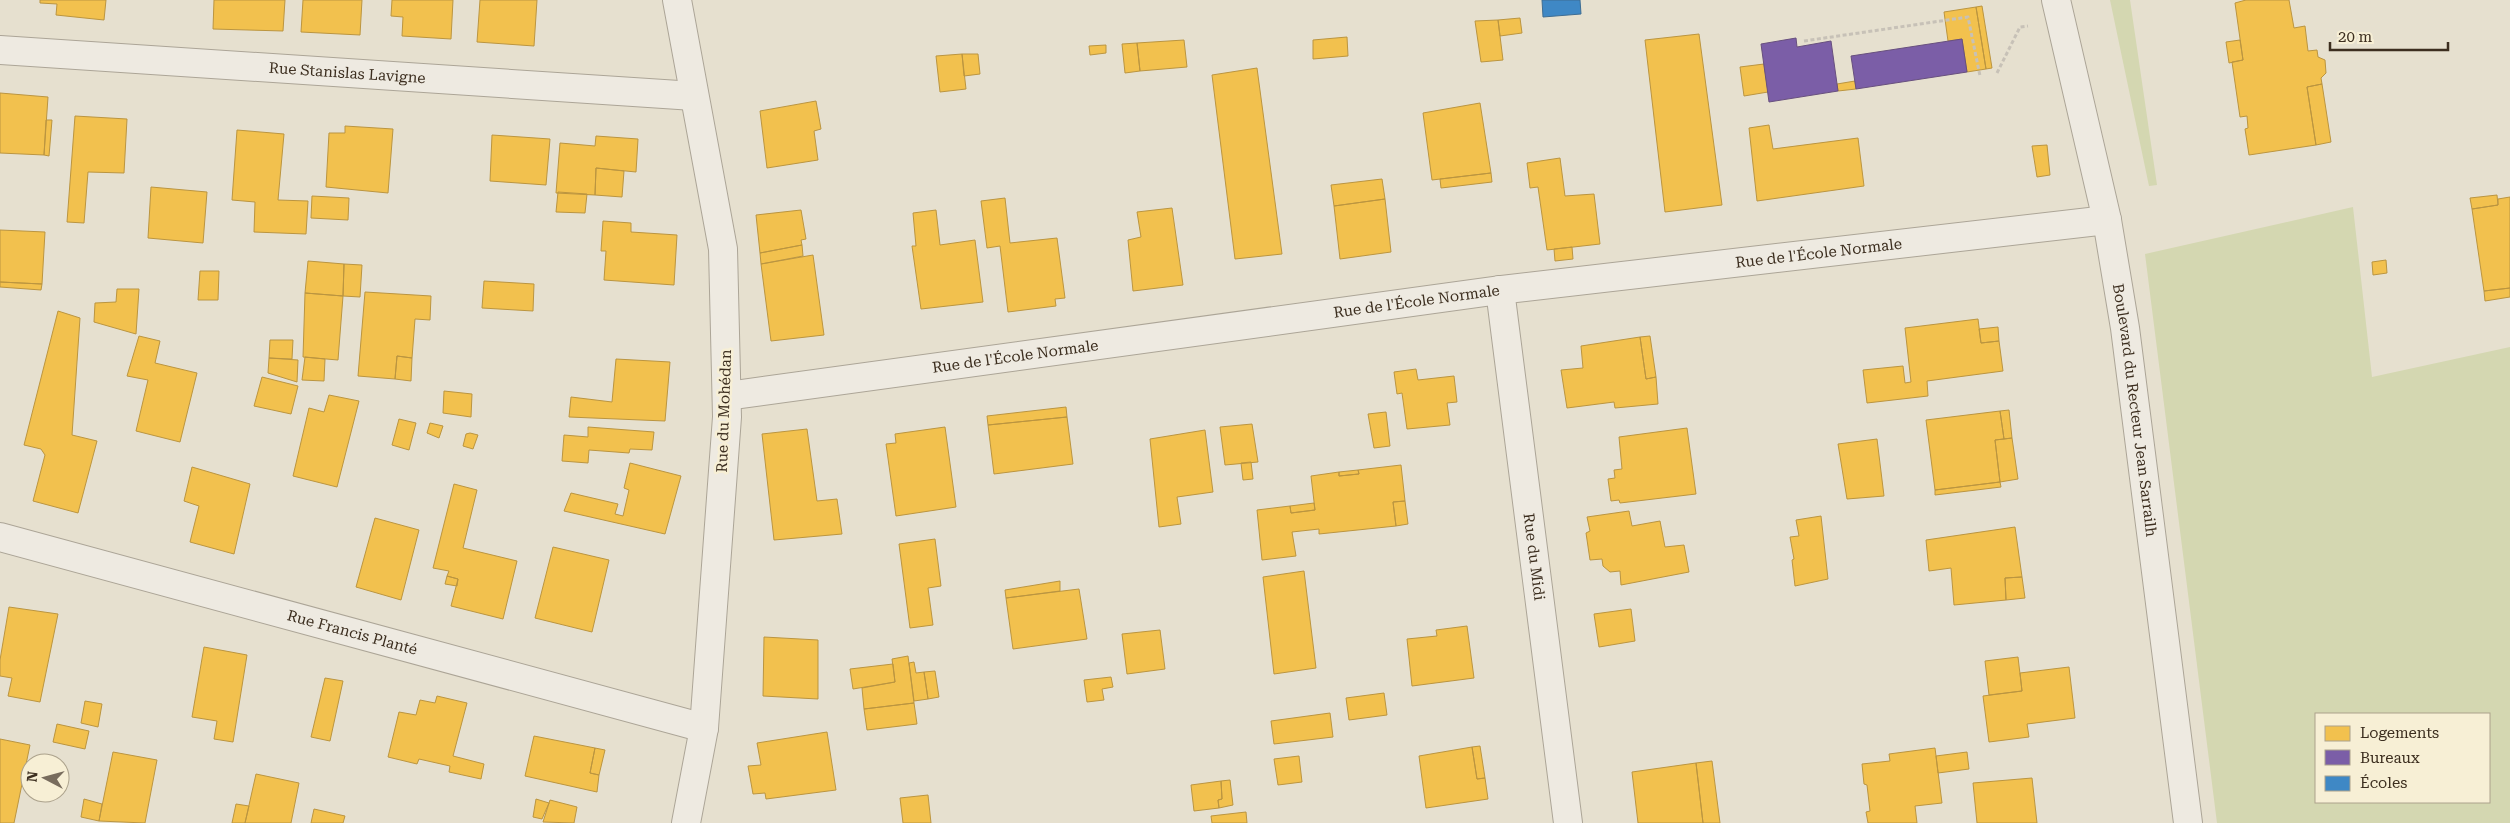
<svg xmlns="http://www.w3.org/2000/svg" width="2510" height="823" viewBox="0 0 2510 823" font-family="'Roboto Serif',serif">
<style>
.green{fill:#d4d7b1;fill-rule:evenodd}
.homes{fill:#f2c14e;stroke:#bb9540}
.offices{fill:#7b5ea7;stroke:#68507e}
.schools{fill:#3f88c5;stroke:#3e6d93}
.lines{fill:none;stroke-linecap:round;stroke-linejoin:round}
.minor-casing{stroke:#aca597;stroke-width:30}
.path{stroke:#c7c1b7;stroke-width:3;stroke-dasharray:4 2.5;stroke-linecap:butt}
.minor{stroke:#eeeae1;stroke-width:28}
.labels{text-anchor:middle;stroke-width:5;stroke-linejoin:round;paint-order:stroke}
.street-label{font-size:15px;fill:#3c2e1f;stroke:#f7efd5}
</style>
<rect width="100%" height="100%" fill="#e6e0cf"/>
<!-- green -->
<path class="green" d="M2110,0H2130L2157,185L2149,186Z
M2353,207L2372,377L2510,347V823H2217L2145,254ZM2489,714V802H2316V714Z"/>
<!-- homes -->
<path class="homes" d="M40,0H106L104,20L56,15L57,4L40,3Z
M214,0H285L283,31L213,29Z
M303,0H362L360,35L301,32Z
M392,0H453L451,39L402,36L403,17L391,16Z
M480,0H537L534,46L477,42Z
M2246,0H2289L2294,28L2305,26L2308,51L2317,50L2318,57L2325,60L2326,73L2321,78L2322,84L2307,87L2316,145L2249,155L2245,129L2248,128L2247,116L2240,117L2232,62L2243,60L2235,3Z
M1982,6L1992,68L1986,69L1976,7Z
M1976,7L1986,69L1967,72L1962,39L1948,41L1944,12Z
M1520,18L1522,33L1500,36L1498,20Z
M1498,20L1503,60L1481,62L1475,21Z
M1699,34L1722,205L1665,212L1645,40Z
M1347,37L1348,56L1313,59V40Z
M1184,40L1187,67L1140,71L1137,43Z
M2240,40L2243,60L2229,63L2226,42Z
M1137,43L1140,71L1125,73L1122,44Z
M1106,45V53L1090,55L1089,46Z
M962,54L966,89L940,92L936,56Z
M962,54H978L980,74L964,76Z
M1764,64L1768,92L1744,96L1740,67Z
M1257,68L1282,254L1235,259L1212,75Z
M1855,81L1856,89L1838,91L1837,84Z
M2322,84L2331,142L2316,145L2307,87Z
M0,93L48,97L44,155L0,153Z
M816,101L821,129L814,131L818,160L767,168L760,111Z
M1480,103L1491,173L1432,180L1423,113Z
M75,116L127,119L124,173L88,172L84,223L67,222Z
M46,120H52L49,156L44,155Z
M1769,125L1773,149L1858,138L1864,186L1757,201L1749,128Z
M345,126L393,129L388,193L326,187L329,133H345Z
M237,130L284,134L278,200L308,201L306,234L254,232L255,202L232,200Z
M492,135L550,139L546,185L490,181Z
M596,136L638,139L636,172L596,168L595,195L556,193L560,143L595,146Z
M2047,145L2050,175L2037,177L2032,146Z
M1560,158L1565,196L1594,194L1600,244L1547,250L1538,187L1530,188L1527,163Z
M596,168L624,171L622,197L595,195Z
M1491,173L1492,182L1441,188L1440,179Z
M1382,179L1385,199L1334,206L1331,185Z
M151,187L207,192L203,243L148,238Z
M558,192L587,194L585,213L556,212Z
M2497,195L2498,205L2472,209L2470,198Z
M312,196L349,198L348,220L311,218Z
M2510,197V288L2484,291L2472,209L2498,205V199Z
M1005,198L1010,243L1057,238L1065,298L1055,299L1056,306L1008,312L1000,246L987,248L981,201Z
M1385,199L1391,252L1340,259L1334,206Z
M1172,208L1183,285L1133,291L1128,240L1141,237L1137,212Z
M801,210L806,239L801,240L802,245L760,253L756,215Z
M936,210L940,245L975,240L983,302L921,309L912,246H916L913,213Z
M603,221L631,223V232L677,235L674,285L604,280L606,251H601Z
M0,230L45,232L42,284L0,282Z
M802,245L803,256L761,264L760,253Z
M1572,247L1573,259L1555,261L1554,249Z
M813,255L824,335L771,341L761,264Z
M2386,260L2387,273L2373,275L2372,262Z
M308,261L344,264L343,296L305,293Z
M344,264L362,265L360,297L343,296Z
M200,271H219L218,300H198Z
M484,281L534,284L533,311L482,308Z
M0,282L42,284L41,290L0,287Z
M2510,288V297L2485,301L2484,291Z
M117,289H139L136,334L94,322L95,303L116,302Z
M365,292L431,296L430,320L415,319L412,358L397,356L395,379L358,376Z
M305,293L343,296L338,360L303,357Z
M58,311L80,318L72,435L97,441L78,513L33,501L45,455L41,449L24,445Z
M1978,319L1981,343L1999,341L2003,371L1927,381L1928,396L1867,403L1863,370L1903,366L1905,383L1911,382L1905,328Z
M1998,327L1999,341L1981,343L1979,329Z
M139,336L160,341L155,363L197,373L180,442L136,431L148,380L127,376Z
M1650,336L1656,377L1646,379L1640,337Z
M1640,337L1646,379L1656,377L1658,404L1615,408L1614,402L1567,408L1561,370L1583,368L1581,346Z
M270,340H293L292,359L269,358Z
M397,356L412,358L411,381L395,379Z
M305,357L325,359L324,381L302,380Z
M269,358L298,360L297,382L268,373Z
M616,359L670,362L665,421L569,417L571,397L612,402Z
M1416,369L1418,380L1454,376L1457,402L1447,403L1450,425L1407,429L1402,393L1397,394L1394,372Z
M262,377L298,386L291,414L254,406Z
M444,391L472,394L471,417L443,413Z
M329,395L359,401L337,487L293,476L309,408L324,412Z
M1066,407L1067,417L988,425L987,416Z
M2009,410L2012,438L2004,439L2000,411Z
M2000,411L2004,439L1995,440L2000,482L1935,490L1926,420Z
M1386,412L1390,446L1374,448L1368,414Z
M1067,417L1073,464L994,474L988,425Z
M399,419L416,423L409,450L392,445Z
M430,423L443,426L439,438L427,433Z
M1252,424L1258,462L1225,465L1220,427Z
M588,427L654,432L652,450L630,449L629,453L589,450L588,463L562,461L564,435L588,437Z
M945,427L956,507L896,516L886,444L896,443L895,434Z
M1687,428L1696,494L1620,503L1619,500L1611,501L1608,479L1615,478L1614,470L1622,469L1619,437Z
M807,429L817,501L837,499L842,534L774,540L762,434Z
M1205,430L1213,492L1177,497L1181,524L1159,527L1150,439Z
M470,433L478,435L473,449L463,446L466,434Z
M2012,438L2018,479L2000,482L1995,440Z
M1877,439L1884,496L1847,499L1838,444Z
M1251,462L1253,479L1243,480L1241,463Z
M630,463L681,476L665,534L564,511L571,493L618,504L615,514L623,516L629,490L624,488Z
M1401,465L1405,501L1393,502L1396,526L1319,534V529L1292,532L1296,556L1262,560L1257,510L1290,506L1291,513L1315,510L1311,476L1339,472V476L1359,474L1358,470Z
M192,467L250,484L234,554L190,542L199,506L184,501Z
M1358,470L1359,474L1339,476V472Z
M2000,482L2001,487L1935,495V490Z
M454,484L477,490L463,548L517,561L503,619L451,606L458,579L447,576L449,571L433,568Z
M1405,501L1408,524L1396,526L1393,502Z
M1314,503L1315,510L1291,513L1290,506Z
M1629,511L1632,526L1660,521L1665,547L1684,545L1689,572L1621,585L1620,571L1610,572L1603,566L1602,559L1590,560L1586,533L1590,531L1587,517Z
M1821,516L1828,579L1795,586L1792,560L1794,559L1790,537L1799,536L1796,520Z
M375,518L419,530L401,600L356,587Z
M2015,527L2022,577L2005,578L2006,600L1954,605L1951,568L1929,571L1926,540Z
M935,539L941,586L928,588L933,625L910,628L899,544Z
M553,547L609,560L592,632L535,618Z
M1304,571L1316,668L1274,674L1263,577Z
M447,576L458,579L457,586L445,584Z
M2022,577L2025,598L2006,600L2005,578Z
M1060,581V591L1006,598L1005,590Z
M1079,589L1087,639L1013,649L1006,598Z
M9,607L58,614L40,702L8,696L12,678L0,676V660Z
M1631,609L1635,641L1599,647L1594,614Z
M1467,626L1474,678L1412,686L1407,639L1437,636L1436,630Z
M1160,630L1165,669L1127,674L1122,634Z
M764,637L818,640V699L763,696Z
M204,647L247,655L233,742L214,739L217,721L192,717Z
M908,656L914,703L864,709L862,688L895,682L892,659Z
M2018,657L2022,691L1989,695L1985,661Z
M914,662L916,673L924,672L928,699L914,701L909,663Z
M893,664L895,682L853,689L850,669Z
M2069,667L2075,718L2027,724L2029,737L1989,742L1983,696L2022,691L2020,673Z
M935,671L939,697L928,699L924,672Z
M1111,677L1113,687L1102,689L1104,700L1087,702L1084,680Z
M325,678L343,681L330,741L311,737Z
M1384,693L1387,715L1349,720L1346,698Z
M437,696L467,703L453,756L484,764L481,779L449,772L450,766L419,759L417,764L388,757L399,712L416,715L420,700L435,703Z
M85,701L102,704L98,727L81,723Z
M914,703L917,724L867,730L864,709Z
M1330,713L1333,737L1274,744L1271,721Z
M57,724L89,731L85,749L53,742Z
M827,732L836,790L766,799L765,793L753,794L748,766L761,765L757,743Z
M534,736L595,748L590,773L599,775L597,792L525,776Z
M0,739L30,745L14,823H0Z
M1480,746L1485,778L1477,779L1472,747Z
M1472,747L1477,779L1485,778L1488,799L1426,808L1419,756Z
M595,748L605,750L599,775L590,773Z
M1935,748L1942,803L1915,806L1917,823H1868L1866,812L1870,811L1867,785L1864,784L1862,764L1890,761L1889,754Z
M113,752L157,760L145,823L99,821Z
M1967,752L1969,769L1938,773L1936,756Z
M1299,756L1302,782L1278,785L1274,759Z
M1712,761L1720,823H1703L1696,763Z
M1696,763L1703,823H1638L1632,772Z
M256,774L299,783L291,823H245Z
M2032,778L2037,823H1977L1973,783Z
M1230,780L1233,805L1219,808L1218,800L1222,799L1221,781Z
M1221,781L1222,799L1218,800L1219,808L1194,811L1191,785Z
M928,795L931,823H903L900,798Z
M84,799L102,804L99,821L81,817Z
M536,799L549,803L542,819L533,817Z
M550,800L577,807L574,823L543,822Z
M236,804L249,806L245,823H232Z
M314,809L345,816L343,823H311Z
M1246,812L1247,823H1212L1211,816Z"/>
<!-- offices -->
<path class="offices" d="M1796,38L1797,47L1831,41L1838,91L1769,102L1761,44Z
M1962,39L1967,72L1856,89L1851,56Z"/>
<!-- schools -->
<path class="schools" d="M1542,0H1580L1581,14L1543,17Z"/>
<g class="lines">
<defs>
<g id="minor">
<path d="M677,0L723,249L727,417L704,728L686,823"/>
<path id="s1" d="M2056,0L2107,220L2125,328L2188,823"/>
<path id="s2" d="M0,50L694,96"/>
<path id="s3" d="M1500,290L1568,823"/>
<path id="s4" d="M727,396L1500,290L2107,220"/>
<path id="s5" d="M0,537L704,728"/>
</g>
</defs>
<!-- minor casing -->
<use href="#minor" class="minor-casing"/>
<!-- path -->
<path class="path" d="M1804,41L1968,17L1980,76
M1997,73L2020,27L2028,26"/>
<!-- minor -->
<use href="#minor" class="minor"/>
</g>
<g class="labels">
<!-- street labels -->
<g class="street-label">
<text dy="5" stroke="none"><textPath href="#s2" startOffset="348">Rue Stanislas Lavigne</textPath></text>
<text dy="5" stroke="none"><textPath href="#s4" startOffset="1101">Rue de l'École Normale</textPath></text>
<text dy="5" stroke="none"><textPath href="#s4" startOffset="696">Rue de l'École Normale</textPath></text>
<text dy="5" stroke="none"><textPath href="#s4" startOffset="291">Rue de l'École Normale</textPath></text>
<text dy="5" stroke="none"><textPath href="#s1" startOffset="418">Boulevard du Recteur Jean Sarrailh</textPath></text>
<text transform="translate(724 411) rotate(-88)" y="5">Rue du Mohédan</text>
<text dy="5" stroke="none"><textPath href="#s3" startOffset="269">Rue du Midi</textPath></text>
<text dy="5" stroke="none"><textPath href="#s5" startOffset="365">Rue Francis Planté</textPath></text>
</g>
</g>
<!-- legend -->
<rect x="2315" y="713" width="175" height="90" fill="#f7efd5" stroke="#aca28c"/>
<rect x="2325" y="726" width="25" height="15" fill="#f2c14e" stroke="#aca28c"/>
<text x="2360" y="738" font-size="15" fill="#3c2e1f">Logements</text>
<rect x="2325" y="750" width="25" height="15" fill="#7b5ea7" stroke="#aca28c"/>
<text x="2360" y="763" font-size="15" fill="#3c2e1f">Bureaux</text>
<rect x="2325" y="776" width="25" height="15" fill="#3f88c5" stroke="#aca28c"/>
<text x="2360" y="788" font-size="15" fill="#3c2e1f">Écoles</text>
<!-- north arrow -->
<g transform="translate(45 778) rotate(276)"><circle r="24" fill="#f7efd5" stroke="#aca28c"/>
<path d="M0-4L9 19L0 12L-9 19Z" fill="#786c5d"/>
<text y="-8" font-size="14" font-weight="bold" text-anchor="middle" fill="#3c2e1f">N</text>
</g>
<!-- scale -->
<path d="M2330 42v8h118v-8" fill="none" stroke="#3c2e1f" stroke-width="2.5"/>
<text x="2338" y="42" font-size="15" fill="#3c2e1f" stroke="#f7efd5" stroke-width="4" paint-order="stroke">20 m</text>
</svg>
